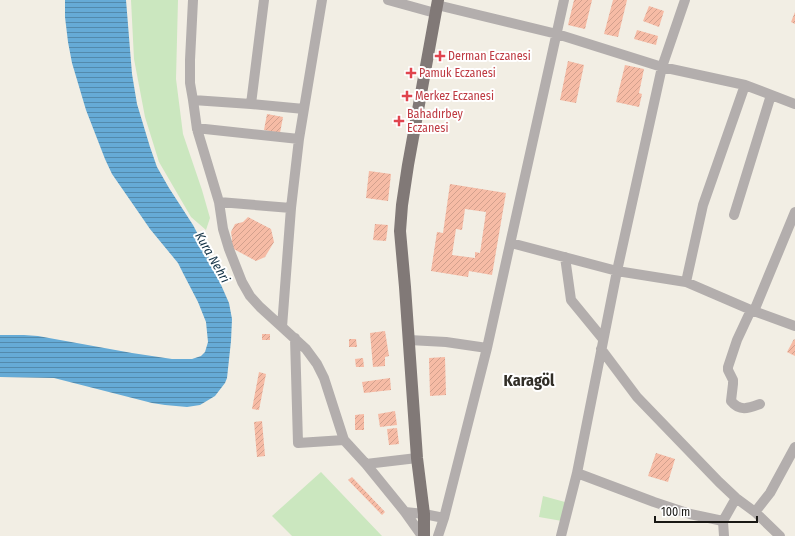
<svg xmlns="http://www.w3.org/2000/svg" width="795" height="536" viewBox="0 0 795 536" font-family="'Fira Sans Condensed',sans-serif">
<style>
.park{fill:#cbe7bf}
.water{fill:url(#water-rules)}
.building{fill:url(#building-hatch);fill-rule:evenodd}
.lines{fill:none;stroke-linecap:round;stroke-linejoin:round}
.minor{stroke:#b3aead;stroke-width:10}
.major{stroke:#817977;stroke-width:12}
.health-dot{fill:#e0444e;stroke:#fff;stroke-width:1.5}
.labels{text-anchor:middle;stroke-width:4;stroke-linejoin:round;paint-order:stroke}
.health-label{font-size:12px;fill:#be3a42;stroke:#fff;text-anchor:start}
.water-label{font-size:13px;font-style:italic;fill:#143346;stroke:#fff}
.district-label{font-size:16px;font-weight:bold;fill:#312e27;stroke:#fff}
</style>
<defs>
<pattern id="water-rules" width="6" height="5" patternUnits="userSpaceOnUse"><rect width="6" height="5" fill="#66abd6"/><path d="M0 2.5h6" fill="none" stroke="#538aac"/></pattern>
<pattern id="building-hatch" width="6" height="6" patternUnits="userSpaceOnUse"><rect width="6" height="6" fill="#f6bba5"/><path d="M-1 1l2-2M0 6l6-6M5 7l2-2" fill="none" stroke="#d2a08d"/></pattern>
</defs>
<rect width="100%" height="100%" fill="#f2eee4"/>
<!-- park -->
<path class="park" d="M131,0H178L176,79L183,134L202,190L210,218L206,230L191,217L159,162L145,117L134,59Z
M321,472L382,536H292L272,516Z
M543,496L565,502L562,521L539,517Z"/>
<!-- water -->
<path class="water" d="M65,0H126L132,74L137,104L150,147L157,167L169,188L193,225L204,246L229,303L232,319L231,341L227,378L225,383L215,396L200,405L187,407L165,405L152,403L54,378L0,377V335H24L38,336L132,353L172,359H192L201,356L205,352L208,342L206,322L198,302L184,275L178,263L150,229L139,213L112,174L105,159L86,110L72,63L68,42L65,17Z"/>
<!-- building -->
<path class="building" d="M574,0H592L585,29L568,25Z
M613,0H627L618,37L604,34Z
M649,6L664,11L659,27L643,21Z
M795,12V24L791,22Z
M637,30L658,36L656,45L634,39Z
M568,61L584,65L576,103L560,100Z
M625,65L644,69L639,93L642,94L639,107L616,102Z
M267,114L283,117L280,133L264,130Z
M369,171L391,174L388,201L366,198Z
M450,184L506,193L492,275L469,271L468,277L431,271L437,232L443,233ZM465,209L486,212L480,253L475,252V258L452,255L456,229L462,230Z
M248,217L271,229L274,242L265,257L256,261L230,247L232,239L231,232L235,224L243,222Z
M375,224L388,225L386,241L373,240Z
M385,331L389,356L385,357V366L373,367L370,333Z
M262,334H270V340H262Z
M349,339H356L357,347H349Z
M794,339L795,340V356L787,352Z
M445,357L446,395L430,396L429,358Z
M363,358L364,367H356L355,359Z
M259,372L266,374L259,410L252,409Z
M390,378L391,390L364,393L362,382Z
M395,411L397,425L380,427L378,414Z
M364,414V430H355V415Z
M262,421L265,456L257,457L254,422Z
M397,428L399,444L389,445L387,429Z
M656,453L675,459L668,482L648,476Z
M352,477L385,512L382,515L348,480Z"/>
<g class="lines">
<!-- minor -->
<path class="minor" d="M193,0L190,60V83L193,100L197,129L219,202L223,229L229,249L242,282L250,296L260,307L282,327
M322,0L299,139L291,208L282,327L306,349L317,364L324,378L344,440L366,464L405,512L422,536
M388,0L435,13
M437,5L557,34L662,67L745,85L795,104
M193,100L251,104L304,109
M251,104L264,0
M197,129H205L299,139
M219,202L291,208
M734,215L771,95
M511,243L617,271L686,282L751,310L795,326
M565,257L571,300L603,339
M686,282L703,205L745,85
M751,310L737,340L728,367V370L733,380V384L731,401C740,412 749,408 760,404
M754,311L795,212
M295,338L298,443L344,440
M409,340L446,342L487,348
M601,349L637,397L719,482L736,498L755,512L780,536
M366,464L417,458
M577,473L654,502L690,514L723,521
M405,512L424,514L444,518
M755,512L770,493L795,447
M438,536L444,518L487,348L564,0
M561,536L577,473L617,271L662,67L685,0
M724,536L723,521L736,498"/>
<!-- major -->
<path class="major" d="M424,536V514L417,458L405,287L400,231L402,205L408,165L438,0"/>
</g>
<!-- markers -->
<g class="health-dot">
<path d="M438 50h4v4h4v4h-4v4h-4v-4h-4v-4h4z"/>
<path d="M409 67h4v4h4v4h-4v4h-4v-4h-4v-4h4z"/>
<path d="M405 90h4v4h4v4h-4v4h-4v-4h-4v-4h4z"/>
<path d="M397 115h4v4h4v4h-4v4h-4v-4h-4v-4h4z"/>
</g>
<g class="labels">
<!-- health labels -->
<g class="health-label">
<text x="448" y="60">Derman Eczanesi</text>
<text x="419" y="77">Pamuk Eczanesi</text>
<text x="415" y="100">Merkez Eczanesi</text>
<text x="407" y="118">Bahadırbey<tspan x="407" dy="14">Eczanesi</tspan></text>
</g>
<!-- water labels -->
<g class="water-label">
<text transform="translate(213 257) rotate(60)" y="5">Kura Nehri</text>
</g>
<!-- district labels -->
<g class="district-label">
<text x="529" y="386">Karagöl</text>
</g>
</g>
<!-- scale -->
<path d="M655 516v6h102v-6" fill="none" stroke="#191814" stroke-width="2"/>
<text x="661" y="516" font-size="12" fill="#191814" stroke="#ffffff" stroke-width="3" paint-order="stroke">100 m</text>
</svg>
